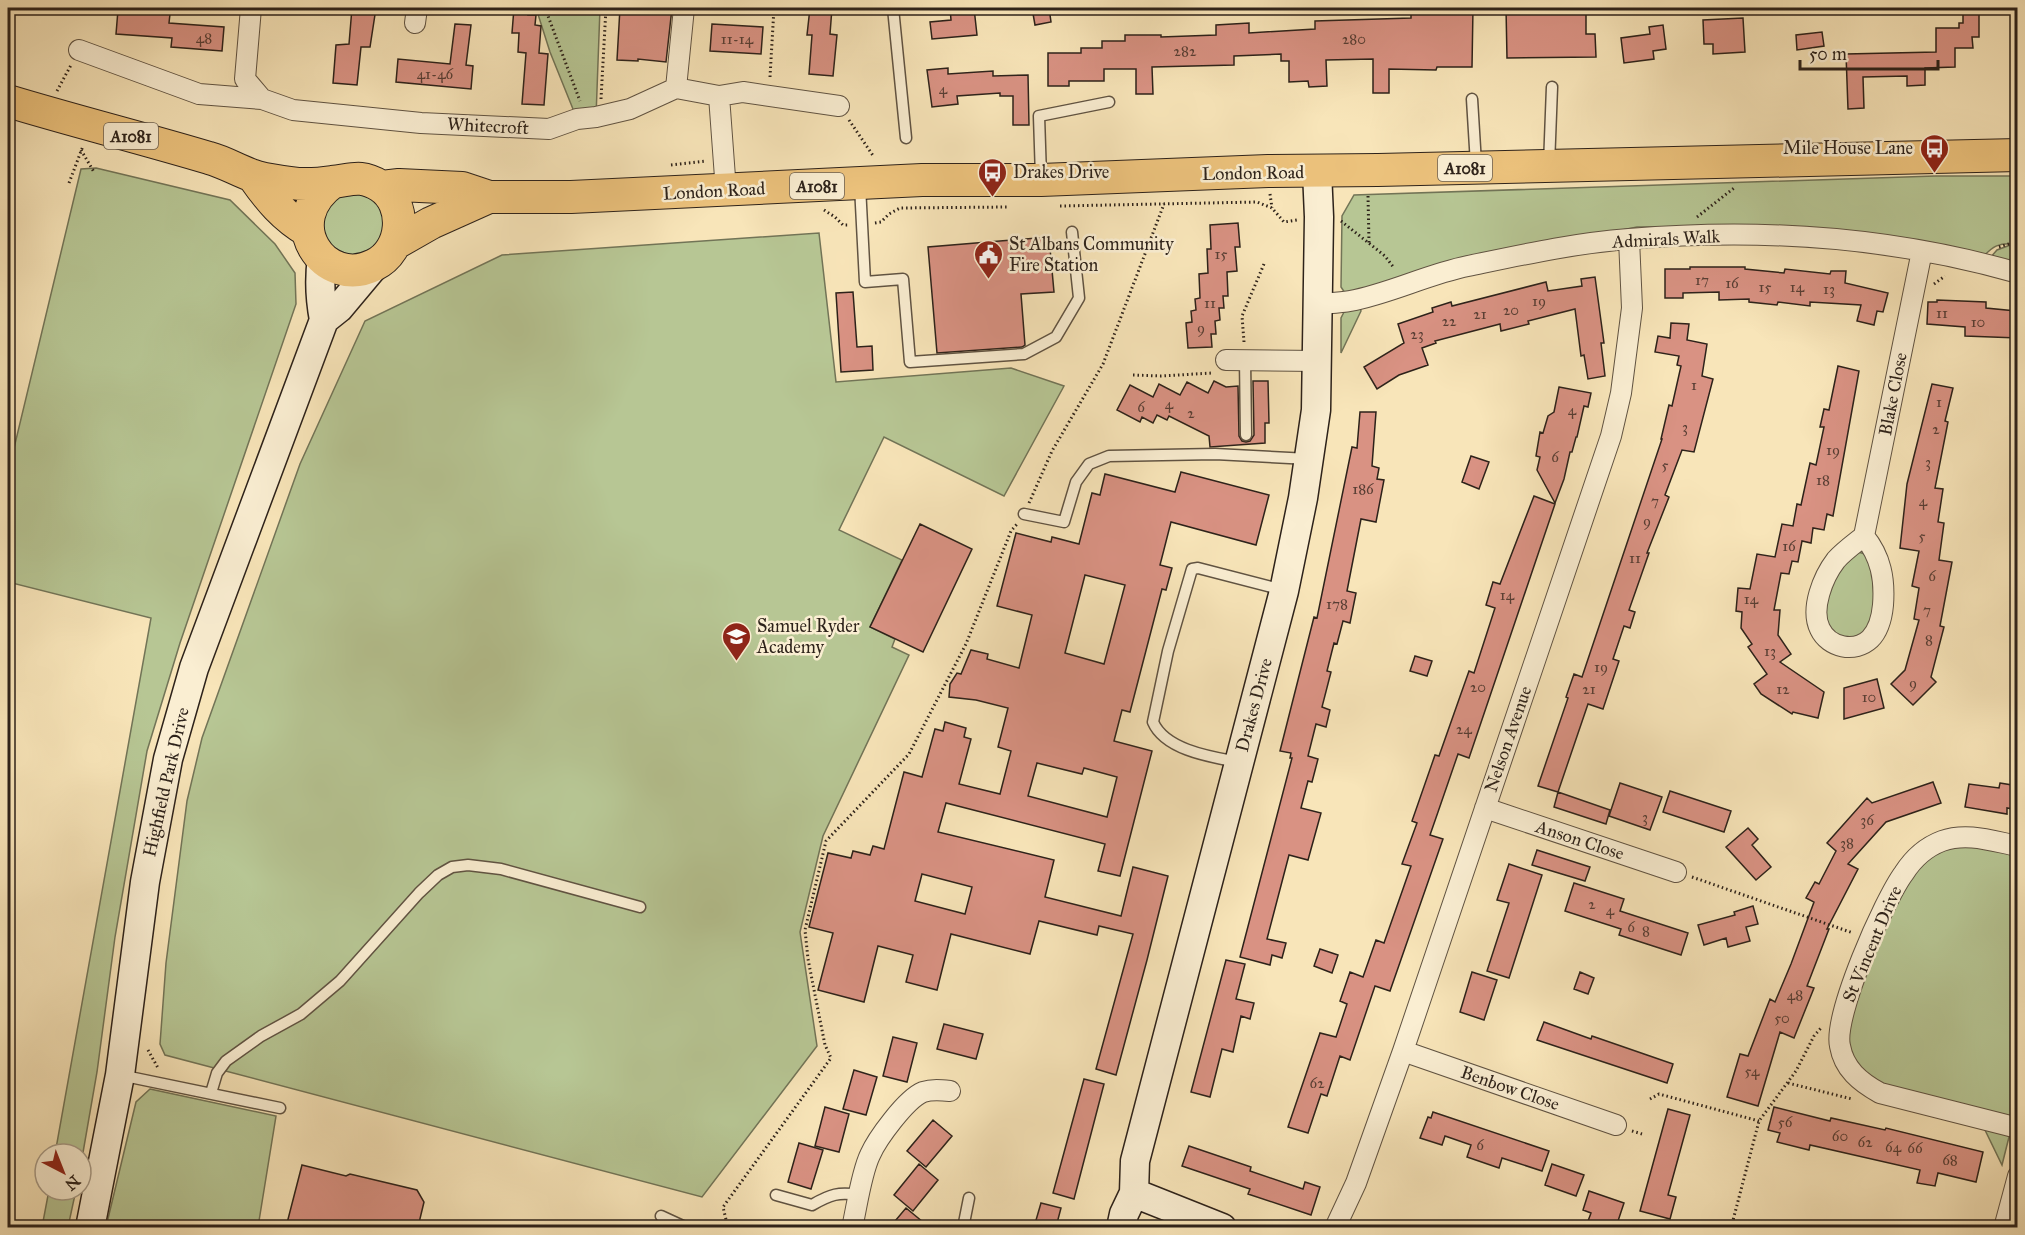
<svg xmlns="http://www.w3.org/2000/svg" width="2025" height="1235" viewBox="0 0 2025 1235" font-family="'IM FELL Great Primer',serif">
<style>
.green{fill:#b7c694;stroke:#727457;stroke-width:1.5}
.building{fill:#d99283;stroke:#2d221a;stroke-width:1.5;fill-rule:evenodd}
.lines{fill:none;stroke-linecap:round;stroke-linejoin:round}
.lane-casing{stroke:#605342;stroke-width:13}
.street-casing{stroke:#605342;stroke-width:22}
.secondary-casing{stroke:#2d221a;stroke-width:31}
.primary-casing{stroke:#2d221a;stroke-width:34}
.path{stroke:#2d221a;stroke-width:3;stroke-dasharray:1.5 3;stroke-linecap:butt}
.lane{stroke:#faeed2;stroke-width:10}
.street{stroke:#faeed2;stroke-width:20}
.secondary{stroke:#faeed2;stroke-width:28}
.primary{stroke:#ecc27c;stroke-width:32}
.labels{text-anchor:middle;stroke-width:5;stroke-linejoin:round;paint-order:stroke}
.number-label{font-size:15px;fill:#583e34}
.shield{fill:#faeed2;stroke:#6a5f51;stroke-width:1.5}
.shield-label{font-size:16px;font-weight:bold;fill:#2d221a}
.street-label{font-size:18px;fill:#2d221a;stroke:#faeed2}
.poi-label{font-size:18px;fill:#2d221a;stroke:#faeed2;text-anchor:start}
</style>
<rect width="100%" height="100%" fill="#f8e5b9"/>
<filter id="stains"><feTurbulence type="fractalNoise" baseFrequency=".00333" numOctaves="4"/><feColorMatrix values="0 0 0 0 .2 0 0 0 0 .09 0 0 0 0 .02 0 0 0 .5 -.17"/></filter>
<radialGradient id="worn" r=".72"><stop offset=".6" stop-color="#630" stop-opacity="0"/><stop offset="1" stop-color="#630" stop-opacity=".3"/></radialGradient>
<!-- green -->
<path class="green" d="M536,8H600L596,117L577,119L550,52Z
M96,168L230,200L275,244L295,273L296,304L180,643L147,751L115,937L97,1072L81,1164V1154H55L151,618L8,582V473L81,169Z
M1935,176H2017V266L1990,258L1997,250L2013,244C1999,243 1993,246 1984,256L1923,244L1792,226L1637,227L1447,265L1379,284L1347,296L1341,287L1342,216L1354,195Z
M336,194H368L382,210L384,232L373,250L352,257L323,242L321,210Z
M819,233L836,382L1011,368L1064,386L1004,496L884,437L839,530L902,560L870,627L895,639L892,647L909,655L823,836L800,932L817,1046L702,1197L165,1055L160,1044L166,963L187,801L202,738L300,464L365,321L502,255Z
M1360,307L1361,311L1341,353V318L1344,312Z
M1858,552L1865,554L1869,559L1877,598L1867,632L1844,641L1825,627L1824,606L1836,573Z
M1965,844L2017,853L2018,1102L2014,1116L2006,1119L1880,1085L1854,1063L1848,1048L1851,1007L1875,947L1911,875L1941,849Z
M150,1089L276,1116L258,1227H106L136,1102Z
M1984,1128L2005,1134L2009,1137L2002,1165Z
M49,1190H76L68,1227H42Z"/>
<!-- building -->
<path class="building" d="M352,8H376L370,47H361L357,85L333,83L336,45L349,44Z
M514,8H529L528,15H536L535,25L541,26L539,53L548,54L544,105L522,104L526,53L518,52L519,33H512Z
M620,8H672L666,62L638,59V61L617,60Z
M810,8H832L830,34L837,35L833,76L809,74L812,35H807Z
M950,8H974L977,35L932,39L930,22L951,20Z
M1032,8H1049L1051,22L1035,25Z
M1411,8H1473L1472,67H1437L1436,70L1389,69V93H1373V59L1326,60L1327,86L1309,87L1308,81L1289,82V61H1281V54L1234,56V65L1152,67L1153,94H1136V69H1104V81H1069V86H1048V53H1081V48H1102V41H1125V35H1161V37L1216,35V25L1249,23V33L1315,29V21L1411,18Z
M1506,8H1586V34H1595L1596,57L1507,58Z
M1963,8H1979V37H1972L1973,48H1955V67L1925,68V85L1907,86V76L1863,77L1864,108L1848,109L1846,54L1936,52V28H1959V23H1963Z
M118,10L170,14L169,23L224,27L222,51L171,47L172,38L116,34Z
M1743,18L1745,52L1713,54V44H1704L1703,20Z
M455,24L471,25L466,65L473,66L471,89L396,82L398,59L450,64Z
M712,24L763,27L761,54L710,51Z
M1663,25L1666,49L1653,51L1654,59L1624,63L1621,38L1650,34L1649,27Z
M1822,32L1824,46L1797,50L1796,35Z
M948,68V74L993,71V76L1028,75L1029,125H1013V96H1000V93L957,96L958,104L932,107L927,70Z
M1238,223L1240,247H1235L1237,271L1227,272L1228,296H1223L1224,308H1219L1220,320L1215,321L1216,334H1211L1212,347L1188,348L1186,323L1192,322L1191,311L1196,310L1195,299L1200,298L1199,274L1208,273L1207,249H1211L1210,225Z
M1049,237L1054,292L1021,294L1025,345L1022,347L937,353L928,247Z
M1690,267H1745V269L1784,273L1785,269L1830,274L1831,271H1846L1845,283L1888,293L1883,312L1877,311L1874,325L1857,321L1861,305L1810,302V306L1778,302L1777,305L1749,302V299L1719,300V292L1683,293V298H1665V269H1690Z
M1595,277L1604,343H1601L1605,376L1588,379L1584,355L1581,356L1575,309L1528,321L1529,324L1501,331L1500,324L1435,341L1436,343L1422,348L1428,365L1399,375L1377,389L1364,367L1404,343L1398,324L1433,312L1432,308L1451,302L1452,306L1546,282L1548,291L1582,286L1581,279Z
M853,292L857,347L872,346L873,370L841,372L836,293Z
M1937,300L1986,302V308L2016,311L2018,338L1965,336V327L1927,324L1928,302H1937Z
M1671,323L1689,324L1687,340L1707,344L1702,376L1713,379L1694,452L1682,450L1665,495L1669,497L1647,553H1649L1629,610L1635,612L1630,628L1624,626L1613,659L1619,661L1603,709L1588,704L1558,792L1538,786L1568,698L1566,697L1574,674L1582,677L1662,439H1661L1669,405L1672,406L1681,366L1677,365L1679,356L1655,352L1658,336L1670,338Z
M1838,366L1859,371L1833,516L1827,514L1824,530L1813,528L1811,543L1802,541L1798,562L1792,561L1789,574L1781,573L1774,610H1780L1778,635L1791,654L1780,662L1824,692L1818,718L1793,712L1792,714L1761,694L1754,684L1767,674L1748,647L1752,644L1741,628L1742,612L1736,611L1738,588L1750,589L1757,554L1775,557L1782,524L1793,526L1797,504L1801,505L1810,463L1816,465L1824,427H1820L1824,409L1829,410Z
M1214,381L1226,387L1238,386L1239,436L1242,441L1246,442L1250,441L1254,435L1253,381H1268L1269,423H1265V443L1210,447L1209,436L1169,416L1167,420L1157,415L1153,423L1142,417L1140,422L1117,410L1130,385L1153,397L1159,384L1180,395L1187,382L1208,393Z
M1932,384L1953,388L1945,421L1948,422L1935,488L1943,489L1938,522L1944,523L1939,560L1952,562L1940,626L1944,627L1931,677L1936,682L1913,705L1891,684L1905,670L1919,620L1914,619L1919,588L1912,586L1919,551L1900,548L1907,484Z
M1559,387L1591,393L1588,407L1584,406L1577,437H1576L1572,452H1570L1564,479L1555,503L1537,470L1540,457L1536,456L1540,432L1543,433L1548,416L1554,412Z
M1360,412H1376L1372,466L1379,468L1377,479L1384,480L1376,522L1361,519L1347,591L1356,593L1350,623L1343,621L1337,644L1334,643L1327,671L1331,672L1322,707L1330,710L1326,727L1316,724L1308,756L1318,759L1312,782L1308,781L1301,808L1321,813L1308,860L1289,855L1267,939L1286,943L1282,958L1272,955L1270,965L1240,957L1292,758H1290L1291,753L1280,751L1314,617L1317,618L1352,447L1357,448Z
M1471,456L1489,462L1479,489L1462,482Z
M1181,472L1269,495L1256,545L1171,522L1160,565L1172,568L1166,590L1162,589L1130,712L1122,710L1114,741L1152,751L1120,876L1098,871L1105,844L946,803L938,832L1054,860L1045,897L1121,916L1133,867L1168,876L1147,960L1116,1075L1096,1069L1133,934L1099,926L1097,935L1039,921L1030,954L951,934L937,990L906,982L913,955L878,946L864,1002L818,990L833,933L809,927L828,853L851,858L853,851L870,855L873,846L884,849L904,772L922,777L935,729L943,731L945,722L966,728L964,737L971,739L959,784L1000,794L1011,751L998,747L1008,708L976,700L949,697L950,684L957,673L961,674L971,650L988,654L987,659L1019,668L1032,615L997,606L1016,533L1051,542L1052,537L1079,544L1092,493L1100,495L1105,474L1175,492ZM1085,575L1125,585L1104,664L1065,653ZM1037,763L1082,774L1084,768L1117,777L1107,817L1028,796ZM922,874L972,887L965,914L915,901Z
M1534,496L1555,504L1469,758L1458,754L1438,812L1430,835L1443,839L1390,991L1375,986L1350,1060L1340,1056L1327,1096L1321,1094L1308,1133L1288,1127L1320,1033L1336,1037L1347,1004L1340,1001L1350,972L1363,977L1376,940L1384,943L1411,866L1402,864L1417,823L1412,821L1435,755L1439,756L1469,671L1474,673L1495,608L1486,605L1493,582L1500,584Z
M920,524L972,549L923,652L870,627Z
M1415,656L1432,661L1427,676L1410,671Z
M1877,679L1884,708L1844,719V688Z
M1933,782L1941,803L1886,822L1848,864L1858,869L1827,929H1829L1807,986L1814,988L1794,1038L1780,1032L1758,1106L1727,1097L1740,1054L1748,1056L1770,999L1775,1002L1791,964L1814,902L1806,898L1815,882L1819,884L1836,851L1827,843L1867,798L1872,803Z
M1620,783L1662,797L1650,830L1609,816Z
M2000,783L2018,786V810L2007,808V814L1965,807L1969,784L1999,788Z
M1670,791L1731,811L1724,832L1663,812Z
M1558,792L1610,810L1606,824L1554,807Z
M1748,828L1758,839L1752,845L1771,867L1756,880L1726,847Z
M1537,850L1590,867L1585,881L1532,865Z
M1509,864L1542,875L1509,978L1487,971L1509,903L1497,900Z
M1574,883L1624,899L1620,911L1688,933L1681,955L1619,935L1621,929L1565,911Z
M1753,906L1758,924L1746,927L1750,941L1728,947L1726,938L1704,945L1698,925L1735,915L1734,912Z
M1320,949L1338,955L1332,973L1314,966Z
M1226,960L1245,964L1236,999L1254,1003L1250,1019L1241,1016L1233,1052L1222,1049L1210,1097L1191,1092Z
M1472,972L1497,980L1484,1020L1460,1012Z
M1580,972L1594,978L1588,994L1574,989Z
M1544,1022L1591,1039L1592,1036L1673,1064L1667,1083L1537,1040Z
M944,1024L983,1034L976,1059L937,1049Z
M893,1037L917,1043L907,1082L883,1076Z
M854,1070L877,1077L866,1115L843,1109Z
M1084,1079L1104,1084L1074,1199L1053,1193Z
M825,1107L849,1114L839,1152L815,1146Z
M1774,1107L1830,1121L1831,1118L1885,1130L1886,1128L1983,1152L1976,1182L1938,1173L1935,1186L1917,1183L1920,1170L1810,1145L1809,1150L1777,1142L1780,1133L1768,1130Z
M1668,1109L1690,1115L1668,1195L1676,1197L1670,1219L1640,1211Z
M1433,1112L1549,1151L1542,1171L1502,1158L1499,1168L1467,1157L1471,1145L1445,1136L1442,1145L1420,1138L1428,1117L1431,1118Z
M933,1120L952,1136L926,1167L907,1151Z
M799,1143L823,1150L811,1189L788,1182Z
M1189,1146L1251,1167L1250,1171L1303,1189L1305,1182L1320,1187L1311,1215L1248,1194L1250,1189L1182,1166Z
M919,1164L938,1180L913,1211L894,1195Z
M1552,1164L1584,1175L1576,1196L1545,1185Z
M302,1165L346,1176L350,1174L417,1190L424,1202L418,1227H286Z
M1589,1191L1624,1203L1616,1227H1608L1588,1221L1591,1213L1583,1210Z
M1041,1203L1061,1208L1056,1227H1034Z
M906,1208L929,1227H890Z"/>
<g class="lines">
<defs>
<path id="lane" d="M893,8L906,138
M1472,99L1476,164
M1549,165L1552,87
M1041,177L1039,116L1109,102
M860,186L865,282L903,279L910,362L1024,354L1056,337L1079,298L1072,232
M1245,359L1246,435
M1024,514L1064,522L1076,482L1089,464L1109,456L1215,454L1309,459
M1238,762C1211,757 1165,750 1153,722L1168,651L1192,569L1198,568L1283,590
M120,1075L280,1108
M211,1093L217,1073L226,1061L261,1036L301,1014L340,981L419,893L438,875L452,867L468,865L501,869L640,907
M776,1195L812,1205C831,1194 838,1192 860,1195
M661,1216L687,1228
M963,1228L969,1198"/>
<path id="street" d="M251,8L245,79L262,99L293,110L421,123L549,129L577,119L596,117L630,109L676,88L719,96L726,191
M415,23L417,8
M79,50L199,94L262,99
M676,88L684,8
M719,96L743,92L839,106
M1318,304C1329,303 1340,303 1350,301C1389,294 1428,274 1468,266C1521,255 1575,243 1629,239C1759,228 1893,237 2018,273
M1226,360L1318,361
M1864,536C1854,544 1844,551 1836,560C1823,577 1810,609 1820,629C1829,648 1855,653 1870,639C1879,630 1882,616 1883,605C1885,579 1881,557 1864,536L1922,251
M1485,808L1676,872
M2018,846C1992,841 1967,832 1942,841C1926,847 1913,859 1904,873C1884,900 1833,1016 1840,1046C1844,1069 1860,1082 1880,1093L2018,1128
M1403,1051L1616,1125
M852,1228C857,1206 861,1174 870,1155C877,1139 906,1099 923,1092C932,1089 941,1090 950,1091
M1335,1228L1356,1183L1403,1051L1611,436L1621,393L1632,308L1629,239
M2004,1228L2018,1176"/>
<path id="secondary" d="M324,320L339,308L375,265
M1134,1193L1222,1228
M90,1228L120,1075L145,882L168,759L194,668L324,320C320,299 319,279 322,258
M1121,1228L1124,1214L1134,1193L1135,1161L1284,591L1303,498L1316,410L1319,217L1317,171"/>
<path id="primary" d="M8,101C74,121 142,138 209,158C224,162 237,170 251,175C263,180 278,181 291,183C304,185 318,184 332,182C352,180 360,174 380,186C408,204 404,251 374,265C325,290 277,222 333,182
M253,176C269,199 284,217 308,231
M382,187L399,185L462,188L489,197H571L922,180H1041L1268,171L1378,170L2018,155
M396,243L431,223L489,197"/>
</defs>
<!-- lane casing -->
<use href="#lane" class="lane-casing"/>
<!-- street casing -->
<use href="#street" class="street-casing"/>
<!-- secondary casing -->
<use href="#secondary" class="secondary-casing"/>
<!-- primary casing -->
<use href="#primary" class="primary-casing"/>
<!-- path -->
<path class="path" d="M545,8L580,101
M770,77L774,8
M57,91L71,65
M601,99L606,8
M849,120L874,157
M81,150L94,172
M671,165L706,161
M69,183L83,146
M1270,194L1272,208
M1368,196L1369,243
M1060,206L1257,202L1272,208L1284,222L1297,220
M824,210L835,217L843,225H848
M1697,217L1734,188
M1341,221L1385,256L1394,268
M875,223L881,222L889,214L900,208L1008,207
M1999,247L2018,241
M1934,284L1945,276
M1244,342L1242,316L1264,264
M1133,375L1161,376L1212,373
M1029,503L1052,451L1103,364L1164,204
M1692,877L1853,933
M148,1050L158,1068
M1788,1083L1852,1099
M1650,1099L1659,1094L1759,1121
M1632,1131L1642,1134
M728,1228L723,1207L831,1058L825,1045L817,1005L808,959L805,930L826,841L909,754L966,644L1011,531L1017,524
M1731,1228L1759,1121L1796,1071L1814,1036L1821,1028"/>
<!-- lane -->
<use href="#lane" class="lane"/>
<!-- street -->
<use href="#street" class="street"/>
<!-- secondary -->
<use href="#secondary" class="secondary"/>
<!-- primary -->
<use href="#primary" class="primary"/>
</g>
<!-- icons -->
<defs>
<symbol id="bus-pin" viewBox="-11 -11 22 30"><path d="M0 17L-7.5 6A9.5 9.5 0 1 1 7.5 6Z" fill="#8f2418" stroke="#faeed2"/><path d="M-5-6H5V4H4V6H2V4H-2V6H-4V4H-5ZM-3.5-4V0h7V-4ZM-3.5 1.2v1.5H-2V1.2ZM2 1.2v1.5H3.5V1.2Z" fill="#fff"/></symbol>
<symbol id="civic-pin" viewBox="-11 -11 22 30"><path d="M0 17L-7.5 6A9.5 9.5 0 1 1 7.5 6Z" fill="#8f2418" stroke="#faeed2"/><path d="M-.6-6.5H3V-4.5H.6V-3L4-1V1h2V6H-6V1h2V-1L-.6-3ZM-1.2 2.5V6h2.4V2.5Z" fill="#fff"/></symbol>
<symbol id="school-pin" viewBox="-11 -11 22 30"><path d="M0 17L-7.5 6A9.5 9.5 0 1 1 7.5 6Z" fill="#8f2418" stroke="#faeed2"/><path d="M0-5L7-2L0 1L-7-2ZM-4 1L0 2.5L4 1V4Q0 6-4 4Z" fill="#fff"/></symbol>
</defs>
<g fill-rule="evenodd">
<use href="#bus-pin" x="1918" y="132" width="33" height="45"/>
<use href="#bus-pin" x="976" y="156" width="33" height="45"/>
<use href="#civic-pin" x="972" y="238" width="33" height="45"/>
<use href="#school-pin" x="720" y="620" width="33" height="45"/>
</g>
<g class="labels">
<!-- number labels -->
<g class="number-label">
<text x="204" y="43">48</text>
<text x="737" y="44">11-14</text>
<text x="1354" y="44">280</text>
<text x="1185" y="56">282</text>
<text x="435" y="79">41-46</text>
<text x="943" y="94">4</text>
<text x="1221" y="259">15</text>
<text x="1702" y="285">17</text>
<text x="1732" y="288">16</text>
<text x="1765" y="292">15</text>
<text x="1797" y="292">14</text>
<text x="1829" y="294">13</text>
<text x="1539" y="306">19</text>
<text x="1210" y="308">11</text>
<text x="1511" y="315">20</text>
<text x="1942" y="318">11</text>
<text x="1480" y="319">21</text>
<text x="1449" y="326">22</text>
<text x="1978" y="327">10</text>
<text x="1201" y="333">9</text>
<text x="1417" y="339">23</text>
<text x="1694" y="390">1</text>
<text x="1939" y="407">1</text>
<text x="1169" y="409">4</text>
<text x="1141" y="412">6</text>
<text x="1572" y="415">4</text>
<text x="1191" y="418">2</text>
<text x="1685" y="432">3</text>
<text x="1936" y="434">2</text>
<text x="1833" y="455">19</text>
<text x="1555" y="462">6</text>
<text x="1928" y="467">3</text>
<text x="1665" y="470">5</text>
<text x="1823" y="485">18</text>
<text x="1363" y="494">186</text>
<text x="1655" y="506">7</text>
<text x="1923" y="506">4</text>
<text x="1647" y="526">9</text>
<text x="1922" y="541">5</text>
<text x="1789" y="551">16</text>
<text x="1635" y="563">11</text>
<text x="1932" y="581">6</text>
<text x="1507" y="600">14</text>
<text x="1751" y="604">14</text>
<text x="1337" y="609">178</text>
<text x="1927" y="615">7</text>
<text x="1929" y="645">8</text>
<text x="1770" y="656">13</text>
<text x="1601" y="672">19</text>
<text x="1913" y="688">9</text>
<text x="1478" y="692">20</text>
<text x="1589" y="694">21</text>
<text x="1783" y="694">12</text>
<text x="1869" y="702">10</text>
<text x="1464" y="734">24</text>
<text x="1645" y="822">3</text>
<text x="1867" y="825">36</text>
<text x="1847" y="848">38</text>
<text x="1592" y="909">2</text>
<text x="1610" y="915">4</text>
<text x="1631" y="932">6</text>
<text x="1646" y="936">8</text>
<text x="1795" y="1000">48</text>
<text x="1782" y="1023">50</text>
<text x="1752" y="1076">54</text>
<text x="1317" y="1088">62</text>
<text x="1785" y="1127">56</text>
<text x="1840" y="1141">60</text>
<text x="1865" y="1147">62</text>
<text x="1480" y="1150">6</text>
<text x="1893" y="1152">64</text>
<text x="1915" y="1153">66</text>
<text x="1950" y="1165">68</text>
</g>
<!-- shield labels -->
<g class="shield">
<rect x="104" y="123" width="54" height="26" rx="4.5"/>
<rect x="1438" y="155" width="54" height="26" rx="4.5"/>
<rect x="790" y="173" width="54" height="26" rx="4.5"/>
</g>
<g class="shield-label">
<text x="131" y="142">A1081</text>
<text x="1465" y="174">A1081</text>
<text x="817" y="192">A1081</text>
</g>
<!-- street labels -->
<g class="street-label">
<text transform="translate(488 126) rotate(3)" y="6">Whitecroft</text>
<text transform="translate(1253 173) rotate(-1)" y="6">London Road</text>
<text transform="translate(714 191) rotate(-3)" y="6">London Road</text>
<text transform="translate(1666 239) rotate(-3)" y="6">Admirals Walk</text>
<text transform="translate(1893 394) rotate(-79)" y="6">Blake Close</text>
<text transform="translate(1254 705) rotate(-75)" y="6">Drakes Drive</text>
<text transform="translate(1508 739) rotate(-71)" y="6">Nelson Avenue</text>
<text transform="translate(166 782) rotate(-77)" y="6">Highfield Park Drive</text>
<text transform="translate(1580 840) rotate(18)" y="6">Anson Close</text>
<text transform="translate(1872 944) rotate(-67)" y="6">St Vincent Drive</text>
<text transform="translate(1510 1088) rotate(19)" y="6">Benbow Close</text>
</g>
<!-- poi labels -->
<g class="poi-label">
<text x="1913" y="154" text-anchor="end">Mile House Lane</text>
<text x="1013" y="178">Drakes Drive</text>
<text x="1009" y="250">St Albans Community<tspan x="1009" dy="21">Fire Station</tspan></text>
<text x="757" y="632">Samuel Ryder<tspan x="757" dy="21">Academy</tspan></text>
</g>
</g>
<!-- margin -->
<rect width="2025" height="1235" fill="none" stroke="#f8e5b9" stroke-width="30"/>
<rect x="9" y="9" width="2007" height="1217" fill="none" stroke="#2d221a" stroke-width="3"/>
<rect x="15" y="15" width="1995" height="1205" fill="none" stroke="#2d221a" stroke-width="1.5"/>
<!-- north arrow -->
<g transform="translate(63 1172) rotate(138)"><circle r="28" fill="#faeed2" stroke="#a89c88" stroke-width="1.5"/>
<path d="M0-4.5L10 22L0 15L-10 22Z" fill="#8f2418"/>
<text y="-9" font-size="16" font-weight="bold" text-anchor="middle" fill="#2d221a">N</text>
</g>
<!-- scale -->
<path d="M1800 60v9h138v-9" fill="none" stroke="#2d221a" stroke-width="3"/>
<text x="1809" y="60" font-size="18" fill="#2d221a" stroke="#faeed2" stroke-width="4.5" paint-order="stroke">50 m</text>
<rect width="100%" height="100%" filter="url(#stains)"/>
<rect width="100%" height="100%" fill="url(#worn)"/>
</svg>
